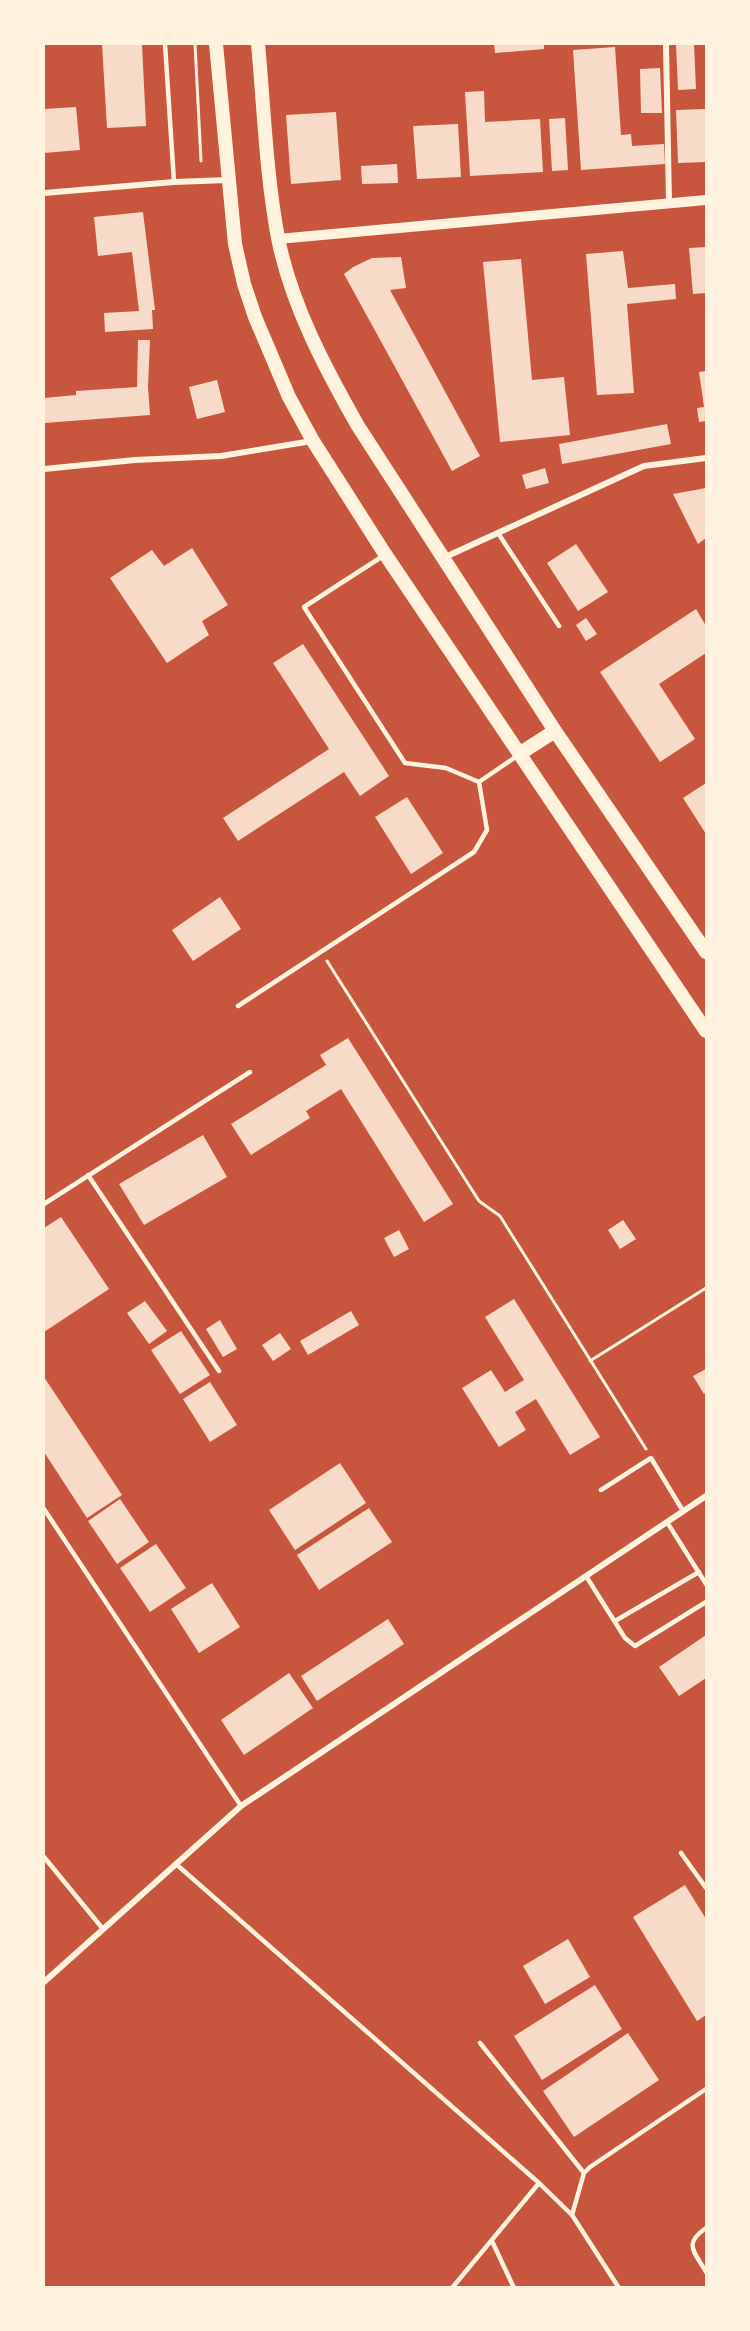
<svg xmlns="http://www.w3.org/2000/svg" width="750" height="2331" viewBox="0 0 750 2331" font-family="'DejaVu Sans',sans-serif">
<style>
.building{fill:#f7dbc8}
.lines{fill:none;stroke-linecap:round;stroke-linejoin:round}
.path{stroke:#fff3e0;stroke-width:3}
.service{stroke:#fff3e0;stroke-width:4.5}
.minor{stroke:#fff3e0;stroke-width:6}
.tertiary{stroke:#fff3e0;stroke-width:10}
.primary{stroke:#fff3e0;stroke-width:14}
</style>
<rect width="100%" height="100%" fill="#c8553d"/>
<!-- building -->
<path class="building" d="M102,44H142L146,126L107,128Z
M494,44H544V49L495,53Z
M676,44H694L696,89L678,90Z
M615,47L621,135L631,134L632,146L664,144L665,164L581,170L573,50Z
M660,68L662,113H641L640,69Z
M484,91L485,122L540,119L543,172L470,176L465,92Z
M76,107L80,150L44,153V109Z
M706,109V162L678,163L676,110Z
M336,112L341,180L291,184L286,115Z
M565,118L568,170L552,171L549,119Z
M458,124L461,177L417,179L413,126Z
M397,164L398,183L362,184L361,166Z
M143,212L155,310H152L153,329L105,332L104,313L139,311L132,252L98,256L94,217Z
M706,247V293L693,294L689,248Z
M623,251L628,288L675,284L676,299L627,304L634,393L597,395L586,254Z
M401,257L406,288L390,290L480,456L452,471L344,274L353,267L372,258Z
M521,259L532,380L564,377L570,435L500,442L483,262Z
M138,340H150L148,387L150,415L44,423V398L76,395V391L137,387Z
M706,371V421L699,422L697,408L704,407L699,372Z
M217,380L225,412L197,419L189,387Z
M667,424L671,444L562,464L559,444Z
M545,468L549,483L526,489L522,475Z
M706,488V538L698,544L673,494Z
M576,544L608,592L578,611L547,563Z
M192,548L228,605L202,621L209,635L167,663L110,578L152,550L164,566Z
M696,609L706,626V653L659,684L695,739L660,762L600,672Z
M586,618L597,634L586,641L576,625Z
M303,644L389,776L360,796L344,772L238,841L223,818L329,749L273,663Z
M706,783V834L683,798Z
M407,797L443,853L411,874L375,817Z
M220,897L241,929L193,961L172,930Z
M348,1038L453,1204L424,1222L341,1089L306,1111L310,1118L251,1155L231,1124L326,1065L320,1055Z
M203,1135L227,1177L144,1225L119,1184Z
M61,1217L109,1289L44,1332V1228Z
M623,1220L636,1239L620,1249L608,1230Z
M399,1230L409,1249L394,1257L384,1238Z
M514,1299L600,1437L570,1455L536,1399L515,1412L526,1430L499,1447L462,1388L491,1370L505,1392L524,1380L485,1317Z
M145,1301L167,1331L149,1344L127,1313Z
M351,1311L359,1325L308,1355L300,1341Z
M220,1320L237,1349L223,1357L206,1329Z
M181,1331L210,1375L180,1394L151,1350Z
M280,1333L291,1349L273,1361L262,1345Z
M706,1369V1392L704,1394L693,1376Z
M44,1377L122,1495L87,1518L44,1452Z
M210,1382L237,1425L210,1442L183,1399Z
M340,1463L366,1503L295,1550L269,1510Z
M120,1499L149,1542L117,1564L88,1521Z
M369,1508L392,1542L319,1590L297,1555Z
M156,1544L186,1588L150,1612L120,1568Z
M212,1583L240,1627L199,1653L171,1609Z
M388,1619L404,1644L317,1701L301,1676Z
M706,1635V1678L679,1696L659,1667Z
M289,1673L313,1708L244,1755L221,1720Z
M685,1885L706,1919V2015L697,2021L633,1917Z
M568,1939L590,1977L545,2004L523,1966Z
M595,1985L622,2029L542,2080L514,2036Z
M628,2033L659,2080L574,2137L543,2091Z"/>
<g class="lines">
<!-- path -->
<path class="path" d="M195,44L201,161
M327,961L479,1201L500,1216L646,1449
M590,1361L706,1288"/>
<!-- service -->
<path class="service" d="M165,44L174,182
M498,533L559,626
M479,782L517,756
M238,1006L474,852L487,830L479,782L446,768L405,763L304,607L383,556
M88,1175L219,1371
M44,1204L250,1072
M601,1490L651,1458L683,1511
M44,1509L241,1806
M667,1522L706,1584
M586,1576L625,1638L635,1646L706,1602
M615,1621L699,1572
M681,1853L706,1888
M44,1857L103,1929
M176,1864L539,2183L452,2288
M480,2043L584,2173
M539,2183L572,2215L619,2288
M572,2215L584,2173L590,2167L706,2089
M706,2228C683,2244 694,2251 706,2272
M492,2241L514,2288"/>
<!-- minor -->
<path class="minor" d="M666,44L669,203
M44,193L174,182L228,180
M44,469L135,460L221,456L312,441
M443,558L644,466L706,458
M44,1982L241,1806L706,1496"/>
<!-- tertiary -->
<path class="tertiary" d="M278,239L706,200"/>
<!-- primary -->
<path class="primary" d="M216,44L235,244L244,284L255,317L289,397L313,441L385,554L706,1031
M258,44C264,108 266,174 278,238C291,304 325,368 358,426L555,731L706,952
M519,754L555,731"/>
</g>
<!-- border -->
<rect width="750" height="2331" fill="none" stroke="#fff3e0" stroke-width="90"/>
</svg>
